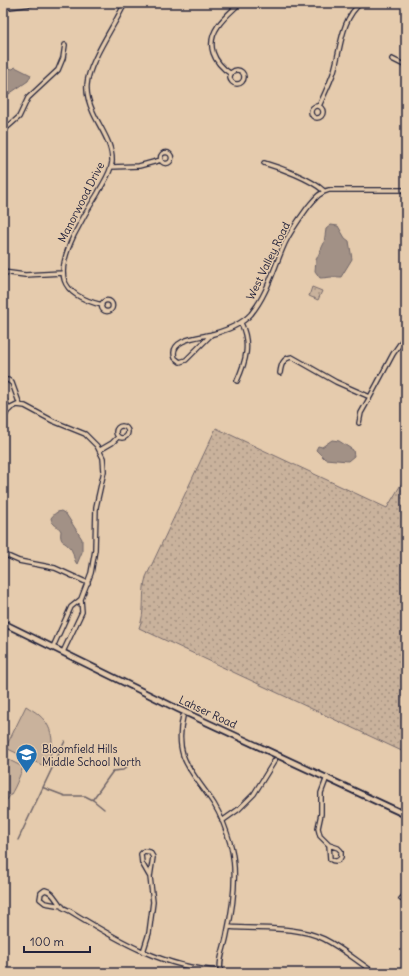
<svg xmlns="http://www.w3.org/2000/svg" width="409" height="976" viewBox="0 0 409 976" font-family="Delius,sans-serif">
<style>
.grass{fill:url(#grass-dots);stroke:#766a6c}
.park{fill:#c9b29c;stroke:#766a6c}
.water{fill:#a29186;stroke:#6f6568}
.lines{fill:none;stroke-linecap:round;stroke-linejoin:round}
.stream{stroke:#6f6568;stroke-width:1.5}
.minor-casing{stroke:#22223b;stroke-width:6}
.tertiary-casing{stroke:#22223b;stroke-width:8}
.primary-casing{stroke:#22223b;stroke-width:8}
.minor{stroke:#e5cbad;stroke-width:3.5}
.tertiary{stroke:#e5cbad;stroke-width:4.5}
.primary{stroke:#e5cbad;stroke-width:5.5}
.labels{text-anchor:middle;stroke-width:3;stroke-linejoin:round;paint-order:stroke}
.street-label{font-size:11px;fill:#22223b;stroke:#e5cbad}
.poi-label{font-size:11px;fill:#22223b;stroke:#e5cbad;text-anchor:start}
</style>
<defs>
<pattern id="grass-dots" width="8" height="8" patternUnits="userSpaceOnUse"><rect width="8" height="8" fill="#c9b29c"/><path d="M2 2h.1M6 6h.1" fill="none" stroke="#a39080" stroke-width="1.8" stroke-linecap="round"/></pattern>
</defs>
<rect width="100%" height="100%" fill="#e5cbad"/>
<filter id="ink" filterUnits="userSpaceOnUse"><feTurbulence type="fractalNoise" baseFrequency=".025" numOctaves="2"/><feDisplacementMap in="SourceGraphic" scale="8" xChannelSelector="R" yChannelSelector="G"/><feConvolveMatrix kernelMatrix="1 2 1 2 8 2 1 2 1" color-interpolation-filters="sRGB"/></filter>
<g filter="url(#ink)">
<!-- grass -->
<path class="grass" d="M312,287L322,291L318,300L309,296Z
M216,428L387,508L406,476V753L139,628C146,612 141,593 146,577Z"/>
<!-- park -->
<path class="park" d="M26,706C30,709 35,711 39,715C55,728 55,749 46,767L8,749L7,745Z
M3,757L23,767C18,780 13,795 3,804Z"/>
<!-- water -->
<path class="water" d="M3,67L13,69L15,67L31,75L28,81L3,98Z
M331,225L338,226L345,238L349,241L352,259L341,277C333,276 327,278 320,278L315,271L316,260L324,243L326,229Z
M332,440L339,441L353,450L354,456L348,461L325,459L316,450L318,446L322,447Z
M61,511L66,514L82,539V552L77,564C73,559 74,554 71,549C65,541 59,543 61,531C58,525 52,526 51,518C54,514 56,512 61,511Z"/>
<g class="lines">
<!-- stream -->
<path class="stream" d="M44,788L65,796H85L93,800L104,809
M93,799L113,771L123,770L127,767
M18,840L65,741"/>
<defs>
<path id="minor" d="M392,59L406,66
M230 77a7 7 0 1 1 14 0a7 7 0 1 1-14 0Z
M231,74C214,63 205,45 218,26C224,17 233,10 240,3
M311 112a6 6 0 1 1 12 0a6 6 0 1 1-12 0Z
M319,106C324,95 330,83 334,71C341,48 341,19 361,3
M3,131L19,117L28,98L58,70L63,58L65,45
M3,131L4,134L3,138
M160.5 158a5.5 5.5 0 1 1 11 0a5.5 5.5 0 1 1-11 0Z
M264,163C281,168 311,179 324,191
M111,167L139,166L161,160
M3,272L25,275L62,273
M101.5 306a5.5 5.5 0 1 1 11 0a5.5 5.5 0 1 1-11 0Z
M102,305C57,294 56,273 74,235C81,221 89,207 98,193C103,183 111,173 112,162C113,144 100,128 93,112C89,103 86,95 87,85C88,63 115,25 125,3
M212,334L186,360L180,362L175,358C168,338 202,337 213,334C227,330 241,325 251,314C268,293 274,267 285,243C291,230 300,218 308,207C314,200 319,192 329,190H406
M280,373C281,365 283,358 292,357L336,382L370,397L393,354L406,335
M3,380H8L12,383L20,405
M237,381C246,361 251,344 241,323
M3,396L9,410
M3,420L7,412L11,408L17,405L25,406L53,421L85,434L97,446L103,458L104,471L96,507L95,550L91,573L81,599L71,607L53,647
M359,423L361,413L370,397
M116 432a6 6 0 1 1 12 0a6 6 0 1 1-12 0Z
M100,450L112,443L118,437
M3,554L19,561L55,568L88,583
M63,652L82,612L81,599
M183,716C173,760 193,771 214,804C222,817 227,832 231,846C238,874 233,907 227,934C225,947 218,960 221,973
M327,777L321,793V814L318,828L320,836L329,845L330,859C334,862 339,862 341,857V851L338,848L329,845
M222,821L239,809L254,794L275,760
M401,899L406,894
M62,906L45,903L40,899L41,893L45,890C54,892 56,901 62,907C65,909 68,910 70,911C117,940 164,968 220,971
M229,927C259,930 295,925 324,939C342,948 358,962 375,973
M143,952L149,933L153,902L150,877L153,857L150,852L144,851L141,854L142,863L150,877"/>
<path id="tertiary" d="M3,623L178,709L406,815"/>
<path id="primary" d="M3,7L31,3"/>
</defs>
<!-- minor casing -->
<use href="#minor" class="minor-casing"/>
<!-- tertiary casing -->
<use href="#tertiary" class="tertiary-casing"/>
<!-- primary casing -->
<use href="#primary" class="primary-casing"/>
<!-- minor -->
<use href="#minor" class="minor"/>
<!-- tertiary -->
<use href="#tertiary" class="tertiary"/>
<!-- primary -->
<use href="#primary" class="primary"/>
</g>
</g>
<!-- icons -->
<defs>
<symbol id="school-pin" viewBox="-11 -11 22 30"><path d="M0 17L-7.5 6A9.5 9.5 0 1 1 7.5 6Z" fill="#1f6fb2" stroke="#e5cbad"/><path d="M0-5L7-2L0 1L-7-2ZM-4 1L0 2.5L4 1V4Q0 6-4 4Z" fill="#fff"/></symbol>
</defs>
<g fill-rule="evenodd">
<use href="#school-pin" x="14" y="742" width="25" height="34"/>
</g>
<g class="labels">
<!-- street labels -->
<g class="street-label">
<text transform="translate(81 202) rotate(-63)" y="4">Manorwood Drive</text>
<text transform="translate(268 261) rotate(-64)" y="4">West Valley Road</text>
<text transform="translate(208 712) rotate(25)" y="4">Lahser Road</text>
</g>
<!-- poi labels -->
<g class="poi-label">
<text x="42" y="753">Bloomfield Hills<tspan x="42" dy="13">Middle School North</tspan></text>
</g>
</g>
<!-- margin -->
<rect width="409" height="976" fill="none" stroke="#e5cbad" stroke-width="16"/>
<rect x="8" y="8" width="393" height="960" fill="none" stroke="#22223b" stroke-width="1.5" filter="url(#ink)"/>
<!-- scale -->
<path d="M24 946v6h66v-6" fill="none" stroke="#22223b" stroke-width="2"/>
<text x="30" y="946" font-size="12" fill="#22223b" stroke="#e5cbad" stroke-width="3" paint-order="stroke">100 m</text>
</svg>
